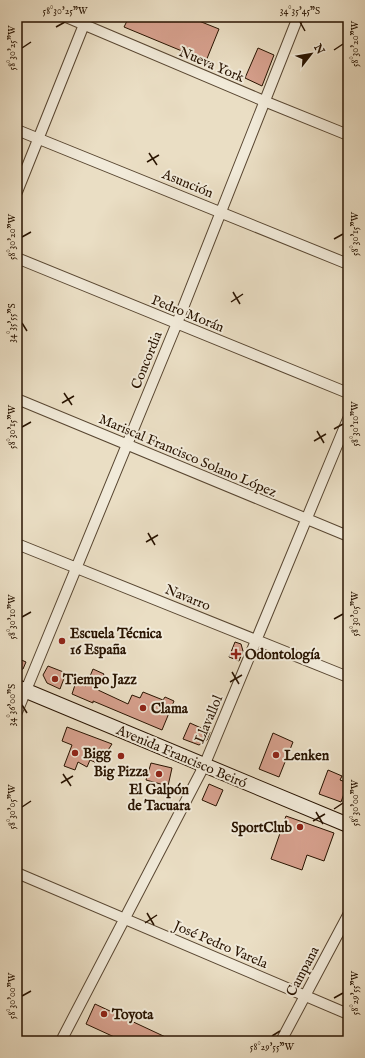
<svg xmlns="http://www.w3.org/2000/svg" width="365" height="1058" viewBox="0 0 365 1058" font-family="'IM FELL English',serif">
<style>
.building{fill:#d6a08d;stroke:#281300}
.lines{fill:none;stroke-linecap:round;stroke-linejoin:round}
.minor-casing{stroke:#584631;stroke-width:12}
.secondary-casing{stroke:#281300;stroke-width:16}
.minor{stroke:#f1ead9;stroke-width:10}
.secondary{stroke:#f1ead9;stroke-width:14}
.ticks{fill:none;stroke:#281300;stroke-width:1.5}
.poi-dot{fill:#8f2418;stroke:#f1ead9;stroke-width:1.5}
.labels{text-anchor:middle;stroke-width:4;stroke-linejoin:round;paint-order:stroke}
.street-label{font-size:14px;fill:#281300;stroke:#f1ead9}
.poi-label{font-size:14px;font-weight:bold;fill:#281300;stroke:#f1ead9;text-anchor:start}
.neatline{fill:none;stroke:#281300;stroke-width:1.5}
.ticks-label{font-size:10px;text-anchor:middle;fill:#281300}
</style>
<rect width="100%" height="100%" fill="#eadec4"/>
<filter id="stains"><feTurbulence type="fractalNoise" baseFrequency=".005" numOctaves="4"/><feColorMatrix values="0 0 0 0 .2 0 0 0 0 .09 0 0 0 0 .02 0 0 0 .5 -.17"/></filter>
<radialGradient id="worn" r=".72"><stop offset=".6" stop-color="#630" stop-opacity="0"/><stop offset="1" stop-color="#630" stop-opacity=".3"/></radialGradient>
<!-- building -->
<path class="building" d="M129,17H189L219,29L206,61L124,27Z
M258,48L274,55L262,86L245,78Z
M235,642L241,644L243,651L239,661L229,657Z
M17,658L26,662L23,669L17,671Z
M48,666L66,673L60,689L47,683L43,675Z
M93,669L104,674L98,690L128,704L132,695L140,698L143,692L163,700L165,697L174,701L162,730L93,701V703L72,694L76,682L86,686Z
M190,723L210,732L207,740L199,745L183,739Z
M67,727L112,744L99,764L90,760L87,767L78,762L75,770L64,766L72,745L62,741Z
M273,733L293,742L279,777L259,769Z
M151,763L172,768L168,786L146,780Z
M328,770L342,776L340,780L348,783L341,802L319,794Z
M209,784L223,790L216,806L202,800Z
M286,816L334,833L324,861L307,855L302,870L271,859Z
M95,1004L174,1041H123L86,1024Z"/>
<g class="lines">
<defs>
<path id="minor" d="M66,17L264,101L348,135
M17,130L348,264
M17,192L87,17
M17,258L348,393
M17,399L348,536
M17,544L348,677
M17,712L177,323L298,17
M17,873L348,1014
M61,1041L204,766L348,419
M281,1041L348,915"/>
<path id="secondary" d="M17,687L348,825"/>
</defs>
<!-- minor casing -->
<use href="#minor" class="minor-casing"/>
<!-- secondary casing -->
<use href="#secondary" class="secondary-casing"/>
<!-- minor -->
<use href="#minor" class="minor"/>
<!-- secondary -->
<use href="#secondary" class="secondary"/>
</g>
<!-- ticks -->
<path class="ticks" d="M300,22L305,31M56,27L65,22M22,48L31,42M334,50L343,44M149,153L157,165M147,162L159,155M22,237L31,232M334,239L343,234M233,292L240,304M231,302L243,294M22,323L27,331M64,393L72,405M62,403L74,396M22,427L31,422M334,429L343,424M317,431L324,443M314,441L326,434M148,533L155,545M146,542L158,535M22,617L31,612M334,619L343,614M232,672L239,684M230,682L242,675M22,705L27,713M63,774L71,786M61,783L73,776M22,807L31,801M334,809L343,803M316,812L323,824M313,821L325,814M147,913L154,925M145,923L157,915M22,996L31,991M334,998L343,993M272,1036L280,1031"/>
<!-- markers -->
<g class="poi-dot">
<circle cx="62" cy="641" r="4"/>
<path d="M234 648h4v4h4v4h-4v4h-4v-4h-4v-4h4z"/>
<circle cx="55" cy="679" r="4"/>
<circle cx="143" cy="708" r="4"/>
<circle cx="75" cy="753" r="4"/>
<circle cx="276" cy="755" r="4"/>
<circle cx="121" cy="756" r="4"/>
<circle cx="159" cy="774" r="4"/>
<circle cx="300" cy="827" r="4"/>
<circle cx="104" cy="1014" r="4"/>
</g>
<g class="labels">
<!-- street labels -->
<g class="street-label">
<text transform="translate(212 64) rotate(23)" y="5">Nueva York</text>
<text transform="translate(188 183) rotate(22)" y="5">Asunción</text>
<text transform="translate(188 313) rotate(22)" y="5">Pedro Morán</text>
<text transform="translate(146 360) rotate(-68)" y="5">Concordia</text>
<text transform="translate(188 455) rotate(23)" y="5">Mariscal Francisco Solano López</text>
<text transform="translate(188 597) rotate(22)" y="5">Navarro</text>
<text transform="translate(208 719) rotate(-67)" y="5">Llavallol</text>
<text transform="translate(182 756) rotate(23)" y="5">Avenida Francisco Beiró</text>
<text transform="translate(221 944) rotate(23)" y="5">José Pedro Varela</text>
<text transform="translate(302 971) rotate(-62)" y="5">Campana</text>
</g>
<!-- poi labels -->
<g class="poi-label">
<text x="70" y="638">Escuela Técnica<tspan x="70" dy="16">16 España</tspan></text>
<text x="245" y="659">Odontología</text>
<text x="63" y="684">Tiempo Jazz</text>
<text x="151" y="713">Clama</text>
<text x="83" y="758">Bigg</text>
<text x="284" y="760">Lenken</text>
<text x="121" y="776" text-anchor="middle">Big Pizza</text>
<text x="159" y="794" text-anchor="middle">El Galpón<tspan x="159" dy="16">de Tacuara</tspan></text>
<text x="292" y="832" text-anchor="end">SportClub</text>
<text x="112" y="1019">Toyota</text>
</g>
</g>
<!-- margin -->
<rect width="365" height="1058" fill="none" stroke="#eadec4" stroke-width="44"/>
<!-- north arrow -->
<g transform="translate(311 54) rotate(59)" stroke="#f1ead9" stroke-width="3" paint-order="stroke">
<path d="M0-3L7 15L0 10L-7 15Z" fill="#281300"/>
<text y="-6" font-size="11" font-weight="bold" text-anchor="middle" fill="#281300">N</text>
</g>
<rect x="22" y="22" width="321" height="1014" class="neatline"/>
<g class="ticks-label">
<text x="65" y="14">58°30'25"W</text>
<text x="300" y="14">34°35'45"S</text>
<text transform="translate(354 44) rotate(-90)" y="4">58°30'20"W</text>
<text transform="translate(11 48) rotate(-90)" y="4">58°30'25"W</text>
<text transform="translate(354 234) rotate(-90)" y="4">58°30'15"W</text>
<text transform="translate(11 237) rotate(-90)" y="4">58°30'20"W</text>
<text transform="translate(11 323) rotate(-90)" y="4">34°35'55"S</text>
<text transform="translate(354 424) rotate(-90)" y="4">58°30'10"W</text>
<text transform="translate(11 427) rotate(-90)" y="4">58°30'15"W</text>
<text transform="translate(354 614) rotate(-90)" y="4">58°30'05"W</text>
<text transform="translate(11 617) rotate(-90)" y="4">58°30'10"W</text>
<text transform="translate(11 705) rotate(-90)" y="4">34°36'00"S</text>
<text transform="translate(354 803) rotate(-90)" y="4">58°30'00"W</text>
<text transform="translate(11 807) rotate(-90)" y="4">58°30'05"W</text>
<text transform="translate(354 993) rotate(-90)" y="4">58°29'55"W</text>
<text transform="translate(11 996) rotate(-90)" y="4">58°30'00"W</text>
<text x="272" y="1050">58°29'55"W</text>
</g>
<rect width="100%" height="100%" filter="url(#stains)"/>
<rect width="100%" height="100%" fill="url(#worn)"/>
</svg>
